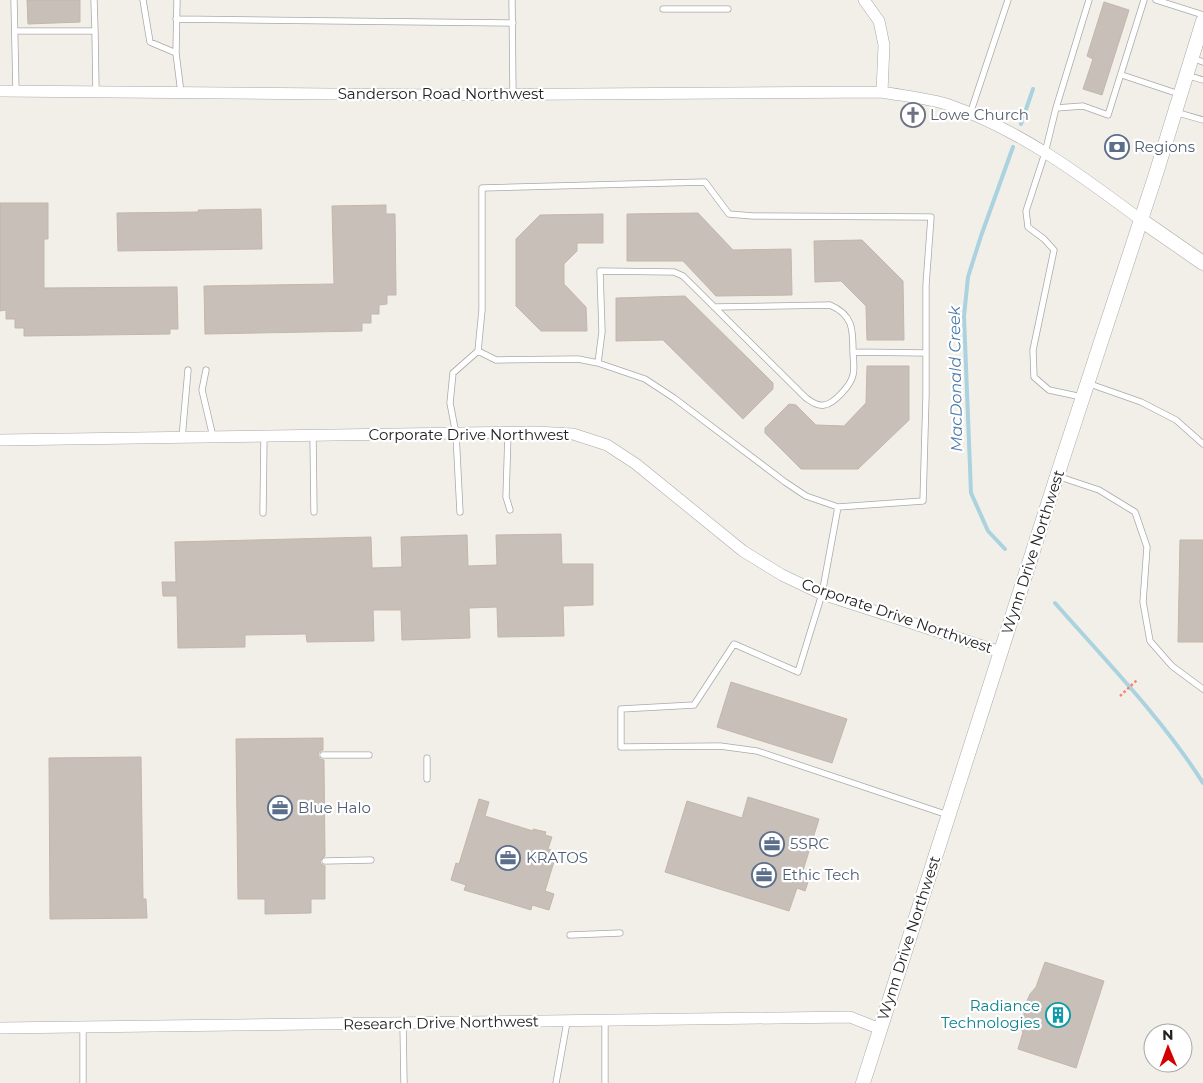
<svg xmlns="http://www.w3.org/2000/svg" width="1203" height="1083" viewBox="0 0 1203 1083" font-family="Montserrat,sans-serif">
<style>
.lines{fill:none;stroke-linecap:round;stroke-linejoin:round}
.stream{stroke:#aad3df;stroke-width:4}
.building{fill:#c7bfb8;stroke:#c4b6ab}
.service-casing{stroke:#a9a9a9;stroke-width:7}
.minor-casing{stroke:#a9a9a9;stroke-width:12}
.tertiary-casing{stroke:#a9a9a9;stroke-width:15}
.path{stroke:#fa8072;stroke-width:2.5;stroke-dasharray:2.5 2.5;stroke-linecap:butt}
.service{stroke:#fff;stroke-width:5.5}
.minor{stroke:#fff;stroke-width:11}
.tertiary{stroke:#fff;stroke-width:14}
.labels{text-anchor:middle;stroke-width:4.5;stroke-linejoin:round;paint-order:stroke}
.street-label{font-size:15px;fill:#222;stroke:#fff}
.worship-label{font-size:15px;fill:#5b616d;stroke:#fff;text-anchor:start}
.service-label{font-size:15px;fill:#4e5e75;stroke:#fff;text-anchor:start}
.culture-label{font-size:15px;fill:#0d838f;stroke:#fff;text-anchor:end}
.water-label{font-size:16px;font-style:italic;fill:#4a7aab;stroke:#fff}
</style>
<rect width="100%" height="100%" fill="#f2efe9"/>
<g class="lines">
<!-- stream -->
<path class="stream" d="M1021,124L1033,89
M1005,549L988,531L971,493L964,316L968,277L981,236L1013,147
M1055,603C1106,661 1162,718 1203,783"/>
</g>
<!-- building -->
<path class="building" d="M27,0H80V22L28,24Z
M1104,2L1129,10L1102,95L1083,89L1093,59L1087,56Z
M0,203H48V239H44V288L177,287L178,329H170V334L24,336V328H15V319H6V310L0,311Z
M386,205V214H395L396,295H387V304L379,305V314H371V323H362V331L205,334L204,286L334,284L332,206Z
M261,209L262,249L118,251L117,213L199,212L198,210Z
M698,213L733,250L791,249L792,295L716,296L683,261H627V214Z
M603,214V243H577V251L564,264V284L586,307L587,331H541L516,306V239L540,215Z
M862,240L903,281L904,340H867L866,306L841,281L815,282L814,241Z
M685,296L773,383V389L743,419L663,340L616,341V298Z
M867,366H909V420L858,469H801L765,433V428L789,404L796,405L816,425L844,426L866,403Z
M561,534L562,564H593V605L563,606L564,636L498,637L497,607L469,608L470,638L402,640L401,610H373L374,641L307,642L306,634L245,635V647L178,648L177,596H163L162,582H176L175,542L371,537L372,568L402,567L401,537L467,535L468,566L497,565L496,535Z
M1180,540H1203V642H1178Z
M731,682L847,719L832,763L717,727Z
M323,738V750L319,752L318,755L320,759L324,760L325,856L320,861L321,864L325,866V899H311V913L265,914V899H238L236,739Z
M141,757L143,899H146L147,918L50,919L49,758Z
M748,797L819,819L801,877L809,879L805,891L797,888L789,911L665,872L687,801L742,818Z
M479,799L489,802L485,816L533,831V829L546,832L545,835L552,837L548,849L557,852L545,891L554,894L549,910L532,905L531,910L505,902L464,890L466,885L451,880L456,863L459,864Z
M1045,962L1104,981L1076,1068L1018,1049L1023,1032L1022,1031L1024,1023V1012L1026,1003L1030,994L1036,987Z"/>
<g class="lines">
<defs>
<path id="service" d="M14,0L16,91
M94,0L95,31
M143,0L150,42L176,53L181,93
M512,0L513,94
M1156,0L1203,15
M663,9H728
M176,19L513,23
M15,31H95L96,92
M176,53L177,0
M1192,58L1203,62
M1122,75L1179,94
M1186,75L1203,80
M1056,108L1083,106L1108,115L1144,0
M1175,112L1203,120
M970,114L1008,0
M714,307L830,305C853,315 853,329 853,352
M478,351L496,360L578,359L598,363L645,379L674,398L785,482L806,496L838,507
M598,363L602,332L600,271L674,272L683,276L806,398C812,402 817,406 824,405C834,404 851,385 853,375C855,368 853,359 853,352L926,353
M206,370L202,390L213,437
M1087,383L1141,402L1176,420L1203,444
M1082,397L1049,390L1034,377L1033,350L1054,250L1044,239L1028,227L1026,211L1045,153L1056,108L1089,0
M508,433L506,497L510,510
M313,436L314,512
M182,438L188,370
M1057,476L1099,490L1135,512L1147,547L1143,602L1150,641L1172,666L1203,689
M460,512L456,434L450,403L453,373L478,351L482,310V188L705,182L729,214L753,216L931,217L926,285V396L923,501L838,507L822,594L798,672L734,644L694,705L621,709V747L720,746L757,751L948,815
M263,513L264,436
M323,755H369
M427,758V779
M325,861L371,860
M570,935L620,933
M605,1021V1083
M403,1024L404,1083
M83,1027V1083
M556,1083L567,1022"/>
<path id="minor" d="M864,0L879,21L884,45L882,92
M0,91L432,95L882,92C903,96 928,98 949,105C1020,130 1081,175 1141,220
M0,440L535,432L573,434L607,445L636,464L743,551L782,575L803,585L822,594L1001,652
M0,1028L850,1017L880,1029"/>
<path id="tertiary" d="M1141,220L1203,263
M863,1083L1057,476L1155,177L1203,21"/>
</defs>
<!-- service casing -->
<use href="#service" class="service-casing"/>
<!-- minor casing -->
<use href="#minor" class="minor-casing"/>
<!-- tertiary casing -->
<use href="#tertiary" class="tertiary-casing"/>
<!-- path -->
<path class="path" d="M1120,696L1137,680"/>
<!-- service -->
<use href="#service" class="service"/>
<!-- minor -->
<use href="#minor" class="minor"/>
<!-- tertiary -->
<use href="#tertiary" class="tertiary"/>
</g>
<!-- icons -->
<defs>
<symbol id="church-ring" viewBox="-11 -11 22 22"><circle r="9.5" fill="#fff" stroke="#6b7280" stroke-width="1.5"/><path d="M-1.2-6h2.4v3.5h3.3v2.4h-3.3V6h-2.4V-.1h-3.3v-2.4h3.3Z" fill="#6b7280"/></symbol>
<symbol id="bank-ring" viewBox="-11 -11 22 22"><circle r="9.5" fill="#fff" stroke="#5c6f8a" stroke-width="1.5"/><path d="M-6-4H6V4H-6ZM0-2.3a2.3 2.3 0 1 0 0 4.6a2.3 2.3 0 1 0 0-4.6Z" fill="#5c6f8a"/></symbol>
<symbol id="office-ring" viewBox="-11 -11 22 22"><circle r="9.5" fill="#fff" stroke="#5c6f8a" stroke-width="1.5"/><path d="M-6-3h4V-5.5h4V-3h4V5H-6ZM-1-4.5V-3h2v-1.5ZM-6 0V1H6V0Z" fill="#5c6f8a"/></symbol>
<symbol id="building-ring" viewBox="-11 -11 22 22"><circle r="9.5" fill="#fff" stroke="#0f9aa8" stroke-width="1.5"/><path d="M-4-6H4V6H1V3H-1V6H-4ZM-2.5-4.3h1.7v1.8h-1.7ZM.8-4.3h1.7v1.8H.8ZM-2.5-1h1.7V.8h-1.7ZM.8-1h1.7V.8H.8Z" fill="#0f9aa8"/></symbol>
</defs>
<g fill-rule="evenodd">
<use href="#church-ring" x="899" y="101" width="28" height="28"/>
<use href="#bank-ring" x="1103" y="133" width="28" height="28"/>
<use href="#office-ring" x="266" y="794" width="28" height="28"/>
<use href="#office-ring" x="758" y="830" width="28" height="28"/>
<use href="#office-ring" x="494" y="844" width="28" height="28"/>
<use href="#office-ring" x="750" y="861" width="28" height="28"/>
<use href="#building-ring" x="1044" y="1001" width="28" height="28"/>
</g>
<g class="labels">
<!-- street labels -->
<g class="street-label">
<text x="441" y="99">Sanderson Road Northwest</text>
<text x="469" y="440">Corporate Drive Northwest</text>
<text transform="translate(1033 552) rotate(-72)" y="5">Wynn Drive Northwest</text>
<text transform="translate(897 616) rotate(19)" y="5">Corporate Drive Northwest</text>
<text transform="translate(909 938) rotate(-72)" y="5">Wynn Drive Northwest</text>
<text transform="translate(441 1023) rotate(-1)" y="5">Research Drive Northwest</text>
</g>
<!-- worship labels -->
<g class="worship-label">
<text x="930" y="120">Lowe Church</text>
</g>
<!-- service labels -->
<g class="service-label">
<text x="1134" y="152">Regions</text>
<text x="298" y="813">Blue Halo</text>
<text x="790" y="849">5SRC</text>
<text x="526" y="863">KRATOS</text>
<text x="782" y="880">Ethic Tech</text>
</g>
<!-- culture labels -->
<g class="culture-label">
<text x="1040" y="1011">Radiance<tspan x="1040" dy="17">Technologies</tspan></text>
</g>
<!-- water labels -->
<g class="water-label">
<text transform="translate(955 379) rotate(-91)" y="6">MacDonald Creek</text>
</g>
</g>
<!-- north arrow -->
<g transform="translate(1168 1048) rotate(359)"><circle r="24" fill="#ffffff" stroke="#a7a7a7"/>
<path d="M0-4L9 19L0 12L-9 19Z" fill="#d40000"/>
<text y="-8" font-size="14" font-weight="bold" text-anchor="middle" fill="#222222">N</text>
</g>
</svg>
